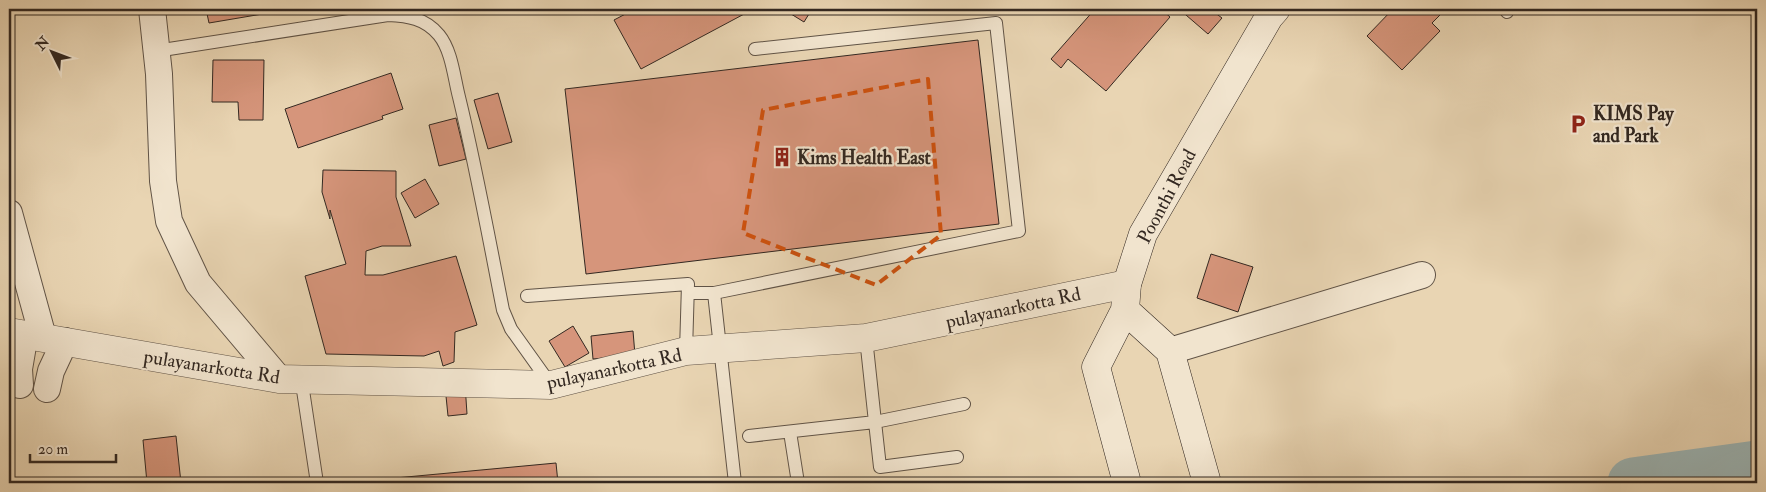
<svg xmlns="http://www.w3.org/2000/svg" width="1766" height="492" viewBox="0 0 1766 492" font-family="'IM FELL Double Pica',serif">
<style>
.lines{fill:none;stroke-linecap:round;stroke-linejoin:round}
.river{stroke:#9cb6b7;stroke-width:51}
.building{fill:#d6957b;stroke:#332821}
.service-casing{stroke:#605346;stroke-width:14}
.minor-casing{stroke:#605346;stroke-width:28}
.tertiary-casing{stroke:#605346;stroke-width:29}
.secondary-casing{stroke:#332821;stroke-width:29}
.service{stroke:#f1e4ce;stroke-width:12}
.minor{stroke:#f1e4ce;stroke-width:26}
.tertiary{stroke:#f1e4ce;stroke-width:28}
.secondary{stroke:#f1e4ce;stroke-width:28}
.marked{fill:none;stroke:#cd520f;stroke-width:4;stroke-dasharray:10 6;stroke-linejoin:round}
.labels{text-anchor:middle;stroke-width:4.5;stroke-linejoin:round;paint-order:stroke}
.poi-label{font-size:19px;font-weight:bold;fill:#332821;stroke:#f1e4ce;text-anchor:start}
.street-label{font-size:19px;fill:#332821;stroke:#f1e4ce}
</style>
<rect width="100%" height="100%" fill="#e9d5b3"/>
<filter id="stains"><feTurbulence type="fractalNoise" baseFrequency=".004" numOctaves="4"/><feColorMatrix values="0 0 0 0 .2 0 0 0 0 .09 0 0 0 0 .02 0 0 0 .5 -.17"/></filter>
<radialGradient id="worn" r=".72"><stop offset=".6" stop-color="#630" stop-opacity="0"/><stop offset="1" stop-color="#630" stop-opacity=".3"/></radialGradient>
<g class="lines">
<!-- river -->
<path class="river" d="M1633,483L1757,466"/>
</g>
<!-- building -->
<path class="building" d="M206,9H292L209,23Z
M635,9H744L746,13L641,69L614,20Z
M783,9H812L804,22Z
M1095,9H1161L1170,17L1106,91L1068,59L1061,68L1051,59Z
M1179,9H1210L1222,18L1208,34Z
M1393,9H1446L1432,23L1440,31L1402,70L1367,36Z
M978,40L999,224L586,274L565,89Z
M213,60H264L263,120H239L238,102H212Z
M391,73L403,109L382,116L383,119L298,148L285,109Z
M498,93L512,142L488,149L474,100Z
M456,118L466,159L439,166L429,125Z
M323,170L396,171V197L411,246H382L366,251L365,275H383L456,256L477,325L455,332L454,362L443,366L439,351L424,356L326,354L305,276L346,264L330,210V219L322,192Z
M425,179L439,204L415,218L401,193Z
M1211,254L1253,267L1238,312L1197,298Z
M573,326L589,353L565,367L549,341Z
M633,331L635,355L593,359L591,336Z
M465,384L467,414L448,416L445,386Z
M176,436L181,483H147L143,440Z
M556,463L558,483H342Z"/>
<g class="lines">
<defs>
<path id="service" d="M1507,12L1508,9
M156,51L388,15C408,16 425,18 439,35C452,51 454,78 459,97C476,167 489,239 503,310L511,329L551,385
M689,293H714
M527,296L688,284L686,351
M301,377L317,483
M790,432L798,483
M749,436L875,422L866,338
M957,457L880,467L875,422L964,404
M735,483L714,293L1019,231L996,23L755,49"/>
<path id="minor" d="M152,9L159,74L163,181L169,221L198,283L279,379
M9,213L43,337
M1170,351L1422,275
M20,385L19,369L25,334
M47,389L51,371L65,341"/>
<path id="tertiary" d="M9,332L279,379L551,385L686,351L866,338L1127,284"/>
<path id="secondary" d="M1125,310L1170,351L1207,483
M1127,483L1096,367L1125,310L1127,284L1143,234L1269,17L1276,9"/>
</defs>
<!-- service casing -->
<use href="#service" class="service-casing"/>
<!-- minor casing -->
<use href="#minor" class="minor-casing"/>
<!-- tertiary casing -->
<use href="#tertiary" class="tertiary-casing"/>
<!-- secondary casing -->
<use href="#secondary" class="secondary-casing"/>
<!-- service -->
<use href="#service" class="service"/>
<!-- minor -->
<use href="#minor" class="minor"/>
<!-- tertiary -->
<use href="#tertiary" class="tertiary"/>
<!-- secondary -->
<use href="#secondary" class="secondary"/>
</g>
<!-- marked area -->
<path class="marked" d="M928,79L941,235L876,285L743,233L763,110Z"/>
<!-- icons -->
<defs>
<symbol id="parking-bare" viewBox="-9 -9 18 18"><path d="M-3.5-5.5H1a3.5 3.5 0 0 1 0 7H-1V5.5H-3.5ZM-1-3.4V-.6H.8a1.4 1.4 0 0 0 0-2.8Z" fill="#8f2418" stroke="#f1e4ce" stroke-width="2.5" paint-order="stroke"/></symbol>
<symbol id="building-bare" viewBox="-9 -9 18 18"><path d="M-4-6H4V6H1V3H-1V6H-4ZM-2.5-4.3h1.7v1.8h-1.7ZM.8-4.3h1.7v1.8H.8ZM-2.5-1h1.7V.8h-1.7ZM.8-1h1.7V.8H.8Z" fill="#8f2418" stroke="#f1e4ce" stroke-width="2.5" paint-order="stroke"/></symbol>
</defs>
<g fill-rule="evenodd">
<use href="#parking-bare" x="1564" y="110" width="28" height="28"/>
<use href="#building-bare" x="768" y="143" width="28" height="28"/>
</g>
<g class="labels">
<!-- poi labels -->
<g class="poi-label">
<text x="1593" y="120">KIMS Pay<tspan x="1593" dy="22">and Park</tspan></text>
<text x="797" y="164">Kims Health East</text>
</g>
<!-- street labels -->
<g class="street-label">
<text transform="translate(1166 196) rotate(-62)" y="7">Poonthi Road</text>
<text transform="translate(1013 307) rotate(-12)" y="7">pulayanarkotta Rd</text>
<text transform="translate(212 366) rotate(9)" y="7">pulayanarkotta Rd</text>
<text transform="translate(614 368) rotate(-12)" y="7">pulayanarkotta Rd</text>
</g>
</g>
<!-- margin -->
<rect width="1766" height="492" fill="none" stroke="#e9d5b3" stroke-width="30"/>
<rect x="10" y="10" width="1746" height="472" fill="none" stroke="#332821" stroke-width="2.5"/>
<rect x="15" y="15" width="1736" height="462" fill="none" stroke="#332821"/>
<!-- north arrow -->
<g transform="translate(52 52) rotate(312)" stroke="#f1e4ce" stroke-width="4" paint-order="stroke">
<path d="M0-4L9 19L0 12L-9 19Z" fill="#332821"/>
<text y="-8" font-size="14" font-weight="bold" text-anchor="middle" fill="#332821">N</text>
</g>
<!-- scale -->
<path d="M30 454v8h86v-8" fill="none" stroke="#332821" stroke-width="2.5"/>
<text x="38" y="454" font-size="15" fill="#332821" stroke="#f1e4ce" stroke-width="4" paint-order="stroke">20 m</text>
<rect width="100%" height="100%" filter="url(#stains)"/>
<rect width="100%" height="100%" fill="url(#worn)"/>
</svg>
